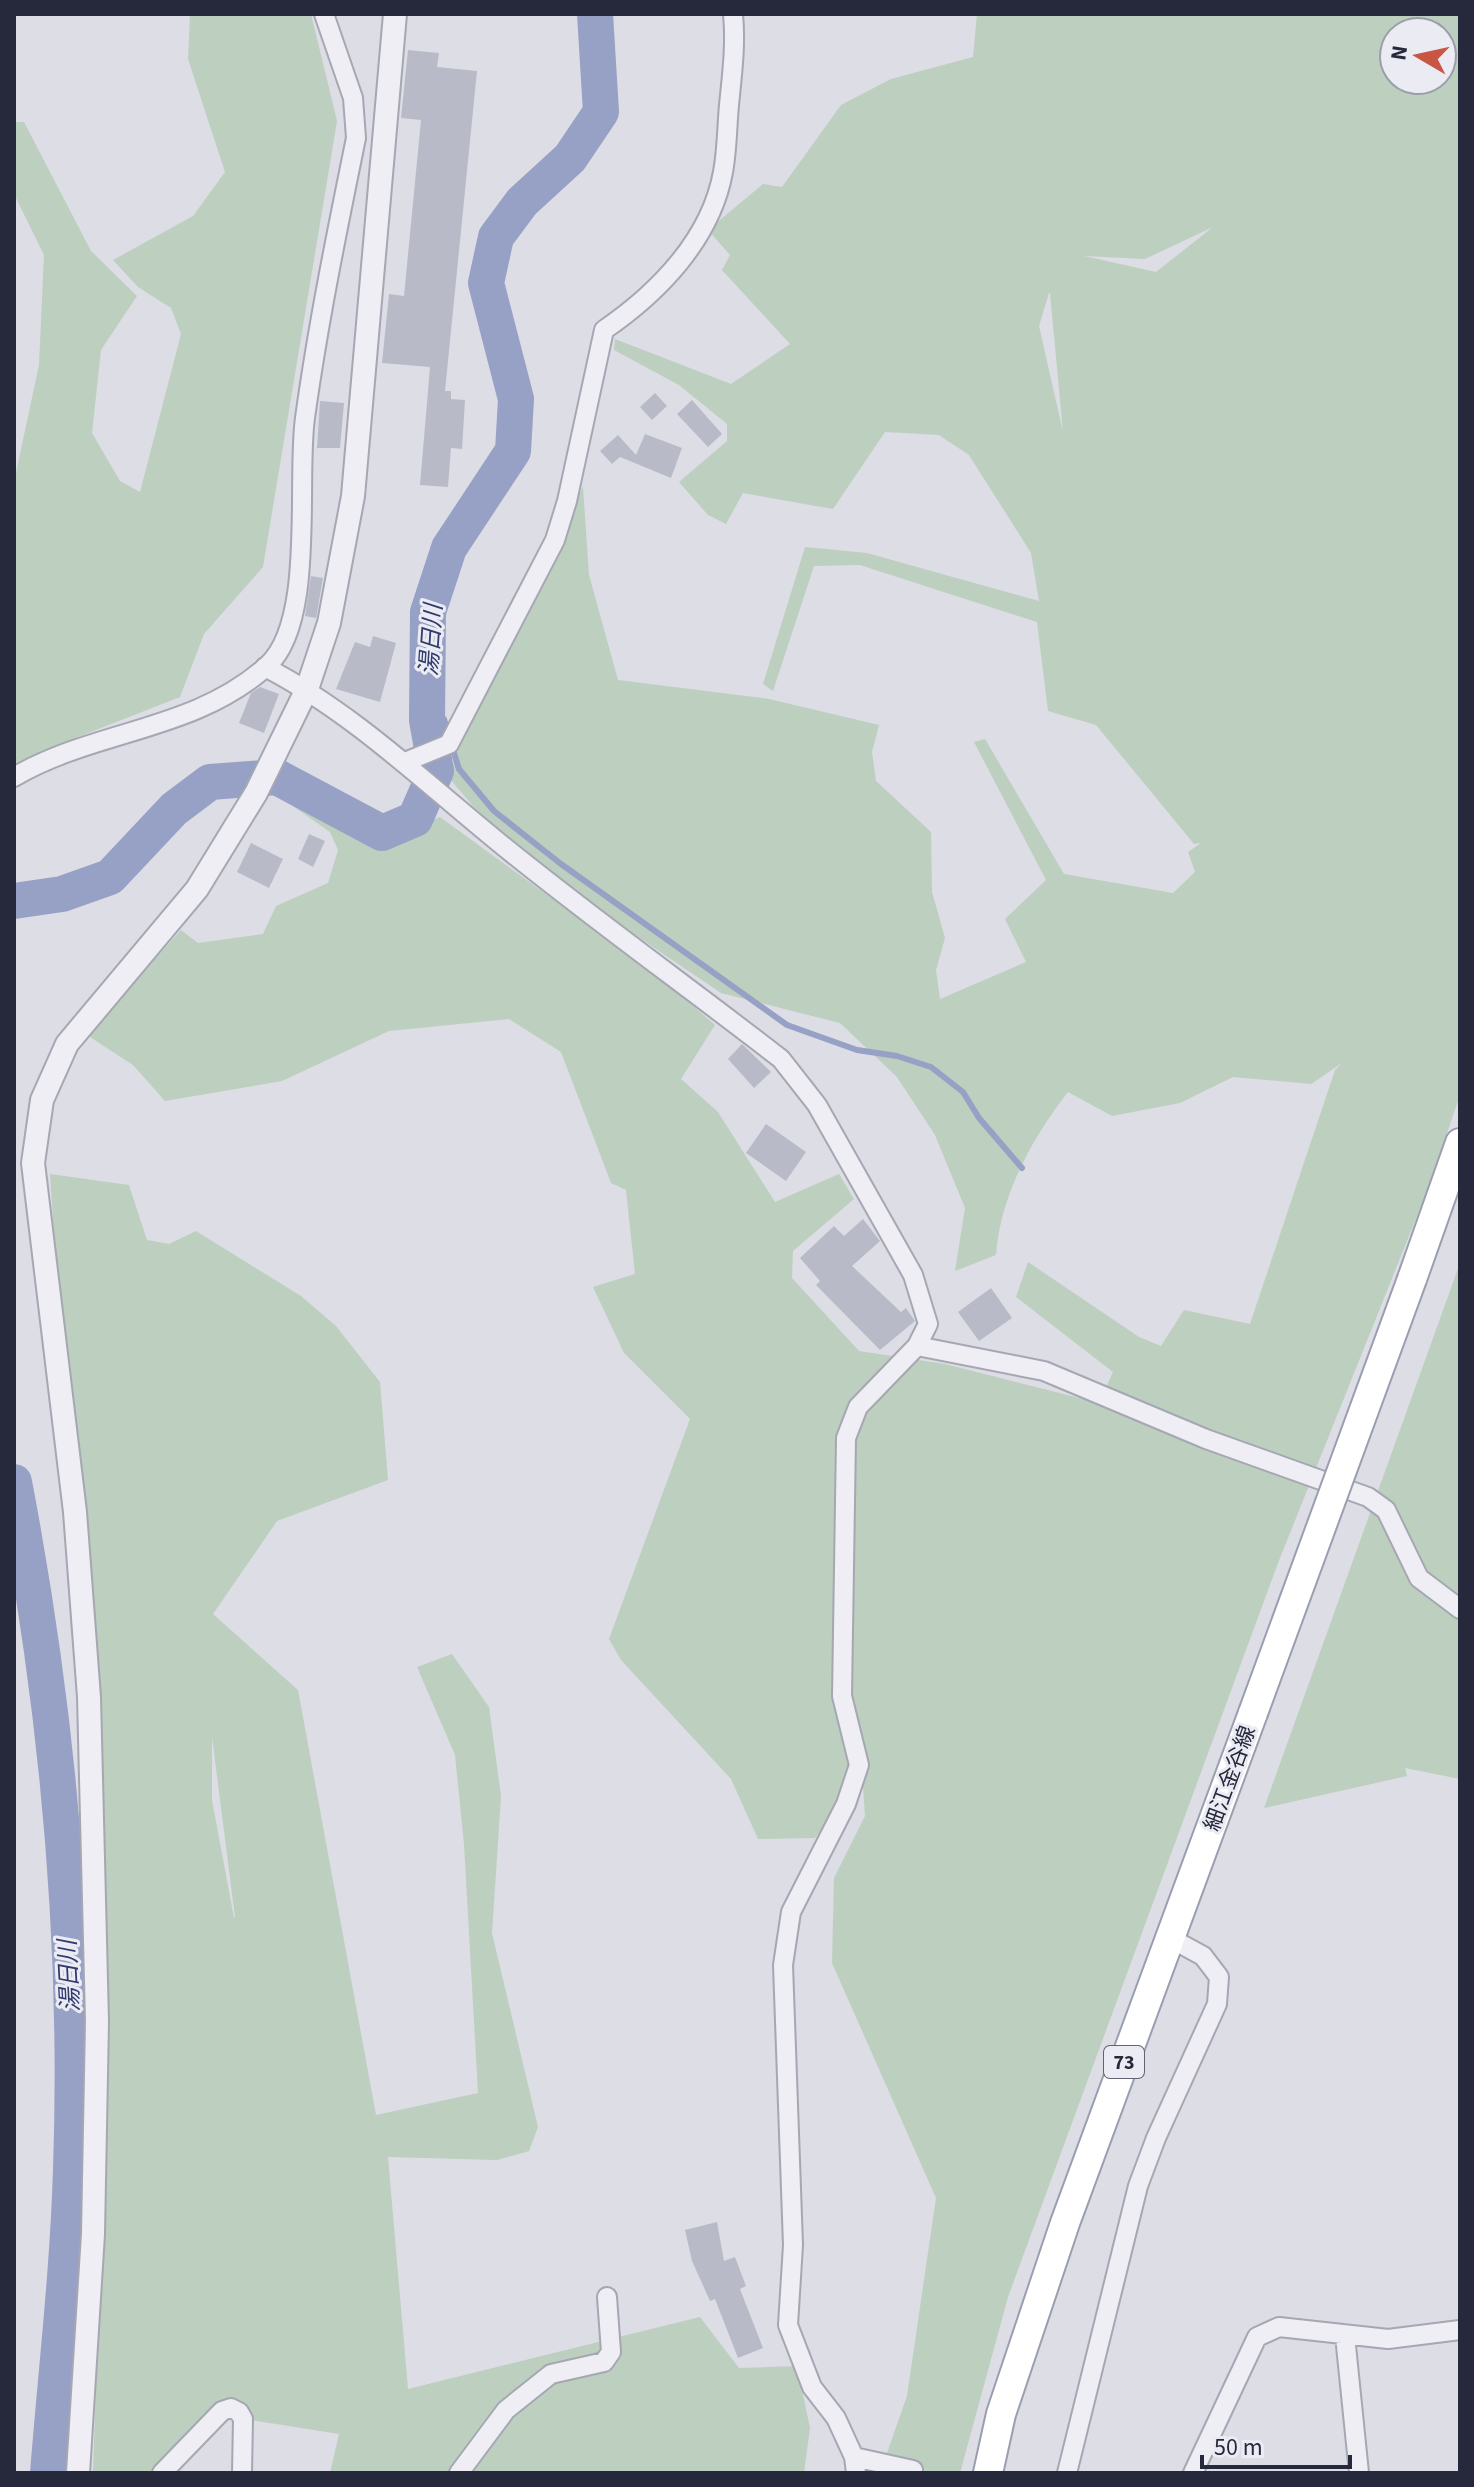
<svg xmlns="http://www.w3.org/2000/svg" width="1474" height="2487" viewBox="0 0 1474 2487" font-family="'Source Sans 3','Noto Sans JP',sans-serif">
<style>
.green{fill:#bdcfbe;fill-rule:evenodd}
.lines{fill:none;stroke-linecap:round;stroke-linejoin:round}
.stream{stroke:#97a0c5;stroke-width:6}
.river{stroke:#97a0c5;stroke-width:36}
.building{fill:#b9bac8}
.minor-casing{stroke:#a5a7b2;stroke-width:22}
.tertiary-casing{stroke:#a5a7b2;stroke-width:26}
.primary-casing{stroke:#9b9eb1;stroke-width:32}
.minor{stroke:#eeeef4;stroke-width:18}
.tertiary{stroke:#eeeef4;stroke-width:22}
.primary{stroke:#fff;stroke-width:28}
.primary-bridge-casing{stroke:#9b9eb1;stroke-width:32;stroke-linecap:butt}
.primary-bridge{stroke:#fff;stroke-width:28}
.labels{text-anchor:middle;stroke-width:6;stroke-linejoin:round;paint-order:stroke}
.shield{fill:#ebecf3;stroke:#616372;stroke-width:2}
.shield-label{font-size:20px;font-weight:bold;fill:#26283b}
.street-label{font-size:22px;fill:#26283b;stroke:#ebecf3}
.water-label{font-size:24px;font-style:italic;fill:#323b6d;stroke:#ebecf3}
</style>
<rect width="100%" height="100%" fill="#dcdde5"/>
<!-- green -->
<path class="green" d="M190,14H311L337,121L263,567L204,634L180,697L78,737L14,772V482L39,365L44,255L14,194V122H24L91,251L137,296L101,350L92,433L120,481L140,492L181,334L171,308L138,287L113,260L193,216L225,172L188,59Z
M977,14H1460V1095L1429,1186L1278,1563L1008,2297L960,2473H880L907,2396L936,2198L832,1963L834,1878L865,1816L863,1786L815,1838L758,1839L731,1779L621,1660L609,1639L690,1419L624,1353L593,1287L635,1274L626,1190L611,1183L561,1052L509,1019L389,1031L282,1081L165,1101L133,1065L87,1035L181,930L198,943L263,934L276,906L328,883L338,850L330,832L280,797H299L386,838L440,817L657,975L715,1025L681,1079L718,1112L775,1202L839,1174L854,1199L793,1251L792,1278L859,1351L945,1364L1099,1403L1113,1372L1016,1297L1028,1262L1139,1337L1161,1346L1184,1310L1250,1324L1335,1070L1342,1063L1311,1084L1233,1077L1180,1103L1112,1116L1068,1092C1032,1138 1000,1196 996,1255L955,1271L965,1208L935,1135L897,1077L840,1023L721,993L511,851L450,779L464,715L583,487L589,575L618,680L769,699L879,725L872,752L876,781L931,832L932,892L945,938L936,970L940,999L1026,962L1005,919L1046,880L974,742L985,739L1064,874L1173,893L1195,872L1188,852L1201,843L1194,844L1096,725L1048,711L1037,622L860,565L814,566L773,691L763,684L805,547L867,553L1039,601L1031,553L969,455L939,435L885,432L833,509L743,493L726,524L708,515L679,482L727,441V424L679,385L614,350L615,339L731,384L790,344L722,270L730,255L708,230L763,184L782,187L841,105L891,79L973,57ZM1394,32H1442V80H1394ZM1213,227L1156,272L1084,256L1145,259ZM1049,293H1050L1063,432L1039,326Z
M50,1174L129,1185L147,1240L169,1244L196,1231L301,1296L336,1326L380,1382L388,1480L277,1521L213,1614L298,1690L376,2115L478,2093L464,1844L455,1755L417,1667L452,1654L489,1707L501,1796L492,1933L538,2127L529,2151L497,2160L388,2157L408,2389L700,2317L739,2368L797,2366L810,2428L804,2473H330L339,2434L226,2416L156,2473H93L106,2079L105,1896L84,1488L63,1375ZM212,1737L235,1917L234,1918L212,1800Z
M1460,1263V1779L1405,1768L1407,1776L1264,1808Z"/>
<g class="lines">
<!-- stream -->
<path class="stream" d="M427,720L444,719L448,733
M451,744L459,769L494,811L561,864L787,1025L857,1050L897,1056L931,1067L963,1092L979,1118L1022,1168"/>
<!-- river -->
<path class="river" d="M14,901L62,894L110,877L174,809L210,782L277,777L382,833L415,819L436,771L427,720L428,612L449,548L513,451L516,399L486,283L496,237L522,202L570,158L601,112L595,14
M14,1482C57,1708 79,1941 71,2170C68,2271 56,2372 48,2473"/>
</g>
<!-- building -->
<path class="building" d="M408,50L439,53L437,67L477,71L445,391H451V399L465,400L462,449L451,448L448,487L420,485L430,367L382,363L389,294L404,296L421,120L401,118Z
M655,393L667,406L652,420L640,407Z
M692,400L722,434L708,447L677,414Z
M320,401L344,403L340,448H317Z
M645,434L682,448L671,478L620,457L612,464L600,451L618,435L636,455Z
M311,576L323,578L316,618L305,616Z
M373,636L396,643L380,702L336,689L355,642L370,647Z
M260,687L279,694L264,733L239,723L251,693Z
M309,834L325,841L313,867L298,859Z
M251,843L283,859L269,888L237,872Z
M742,1044L771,1072L754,1088L728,1059Z
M766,1124L806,1152L786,1181L746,1153Z
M863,1219L880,1241L852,1266L901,1312L906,1308L915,1321L880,1350L816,1285L820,1281L800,1258L834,1226L844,1236Z
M991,1288L1012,1318L979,1341L958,1312Z
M717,2222L724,2261L735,2257L746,2286L740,2289L763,2348L738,2358L715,2299L710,2301L692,2261L685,2230Z"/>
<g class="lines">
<defs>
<path id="minor" d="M265,667C352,712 422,780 497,841C590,917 687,986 781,1059L817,1105L913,1275L928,1324L917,1346L858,1407L846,1438L842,1696L859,1765L846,1804L791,1912L783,1965L793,2245L788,2325L812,2387L836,2418L854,2457L856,2473
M405,762L449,744L555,540L567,501L604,330C658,293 711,239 723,172C727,151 727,127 729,105C732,75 736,45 733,14
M14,777C96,729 193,732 267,666C316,622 296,481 305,418C318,324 337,231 356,138L353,98L324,14
M917,1346L1044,1371L1206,1439L1368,1497L1386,1510L1419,1578L1460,1609
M1345,2336L1359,2473
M854,2457L913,2470
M162,2473L222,2411L231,2408L239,2412L243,2419L242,2473
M459,2473L506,2410L551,2374L604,2362L611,2352L607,2297
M1067,2473L1138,2186L1156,2138L1217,2004L1219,1977L1203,1956L1170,1938
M1193,2473L1257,2337L1279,2327L1388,2339L1460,2330"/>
<path id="tertiary" d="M78,2473L93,2234L97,2021L89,1697L75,1512L33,1163L42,1100L67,1044L197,889L256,793L307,689L329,623L353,496L395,14"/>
<path id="primary" d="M1412,1279L1460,1143
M988,2473L1001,2414L1065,2223L1253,1713"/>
</defs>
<!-- minor casing -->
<use href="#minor" class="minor-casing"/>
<!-- tertiary casing -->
<use href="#tertiary" class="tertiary-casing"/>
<!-- primary casing -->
<use href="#primary" class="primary-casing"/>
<!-- minor -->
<use href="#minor" class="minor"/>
<!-- tertiary -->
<use href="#tertiary" class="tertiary"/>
<!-- primary -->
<use href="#primary" class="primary"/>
<defs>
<path id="primary-bridge" d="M1253,1713L1412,1279"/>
</defs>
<!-- primary-bridge casing -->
<use href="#primary-bridge" class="primary-bridge-casing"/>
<!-- primary-bridge -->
<use href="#primary-bridge" class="primary-bridge"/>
</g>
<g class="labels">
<!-- shield labels -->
<rect class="shield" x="1104" y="2046" width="40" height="32" rx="6"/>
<g class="shield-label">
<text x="1124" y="2069">73</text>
</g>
<!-- street labels -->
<g class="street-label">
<text transform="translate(1229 1778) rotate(-70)" y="8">細江金谷線</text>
</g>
<!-- water labels -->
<g class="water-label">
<text transform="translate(431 640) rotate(-86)" y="8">湯日川</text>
<text transform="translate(69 1976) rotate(-93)" y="8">湯日川</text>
</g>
</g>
<!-- border -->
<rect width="1474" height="2487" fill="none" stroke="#26283b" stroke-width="32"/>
<!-- north arrow -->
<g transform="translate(1418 56) rotate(279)"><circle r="38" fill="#ebecf3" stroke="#9c9ea9" stroke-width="2"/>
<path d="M0-6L14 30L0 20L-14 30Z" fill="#c95643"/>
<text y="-12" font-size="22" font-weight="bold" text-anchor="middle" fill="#26283b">N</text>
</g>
<!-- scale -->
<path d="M1202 2455v12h148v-12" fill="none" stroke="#26283b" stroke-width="4"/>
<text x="1214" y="2455" font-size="24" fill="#26283b" stroke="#ebecf3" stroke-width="6" paint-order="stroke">50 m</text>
</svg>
